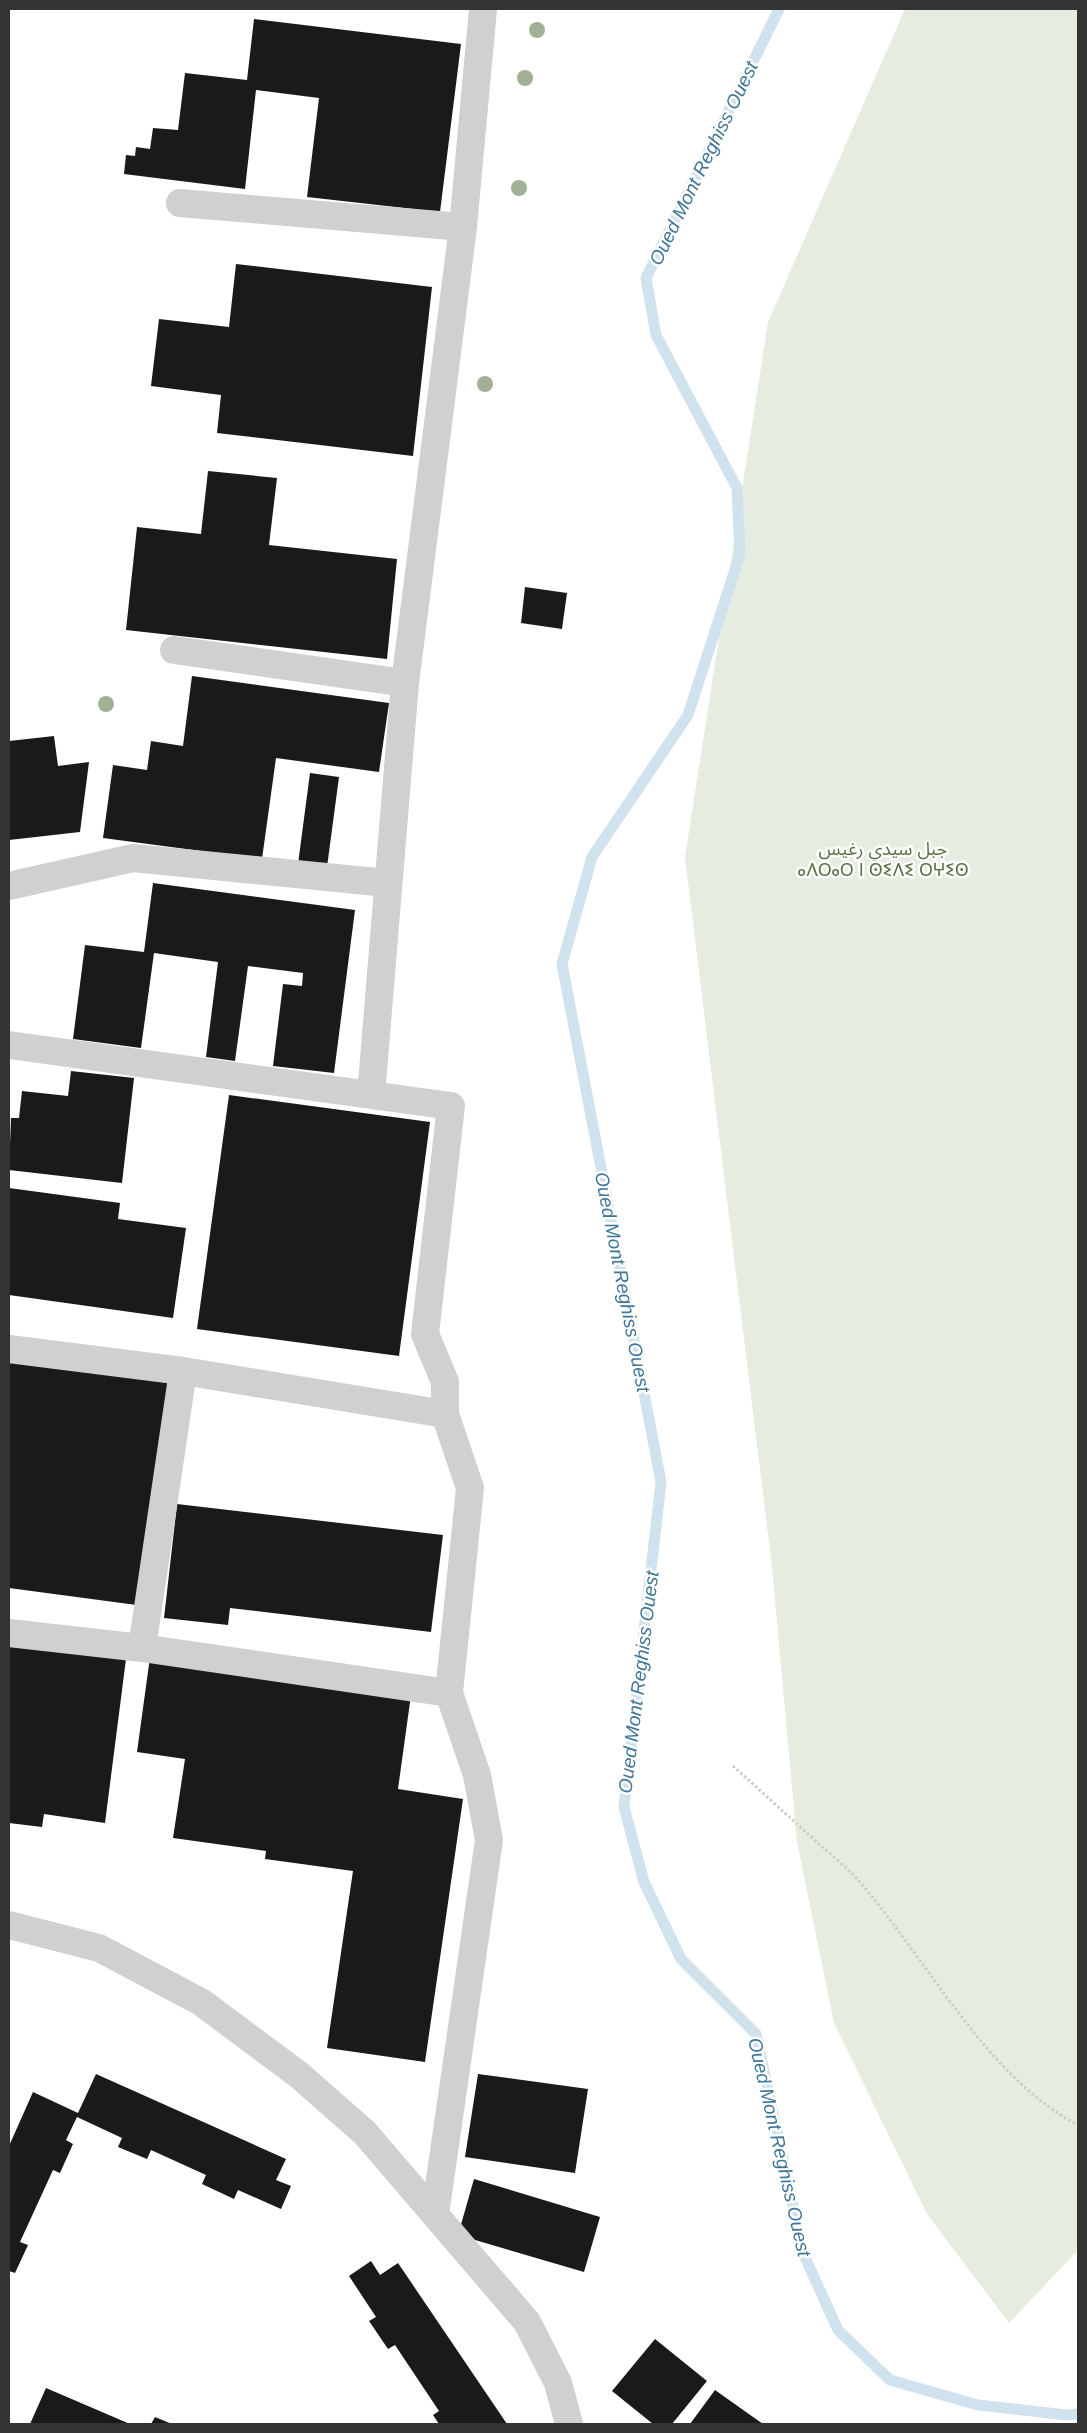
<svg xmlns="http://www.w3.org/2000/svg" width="1087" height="2433" viewBox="0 0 1087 2433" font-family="Helvetica,'Noto Sans Arabic','Noto Sans Tifinagh',sans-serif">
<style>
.green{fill:#e6ecdf}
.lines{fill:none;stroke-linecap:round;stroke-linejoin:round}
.stream{stroke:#cfe2ee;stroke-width:11}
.building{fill:#1a1a1a}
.path{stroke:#cdcdcd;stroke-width:3;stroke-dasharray:2.5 2.5;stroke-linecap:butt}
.minor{stroke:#d0d0d0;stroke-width:28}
.tree{fill:#a2b095}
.labels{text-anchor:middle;stroke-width:5;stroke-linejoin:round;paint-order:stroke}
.park-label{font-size:18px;fill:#56703f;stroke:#fff}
.water-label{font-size:19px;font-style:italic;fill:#3f7597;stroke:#fff}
</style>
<rect width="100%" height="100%" fill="#fff"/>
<!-- green -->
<path class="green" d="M905,9H1078V2250L1009,2323L927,2214L834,2023L797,1842L772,1567L685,857L768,322Z"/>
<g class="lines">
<!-- stream -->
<path class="stream" d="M779,9L646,278L656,335L737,488L740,554L688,715L592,857L562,964L661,1482L624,1807L644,1882L681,1959L756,2034L803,2253L838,2330L890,2380L978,2405L1066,2415L1078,2414"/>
</g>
<!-- building -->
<path class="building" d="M254,19L461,44L440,212L307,197L319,98L256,90L245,189L124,174L126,155L135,156L136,147L150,149L153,128L178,130L185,73L247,80Z
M236,264L432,287L413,456L217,433L221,395L151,386L159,319L229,327Z
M208,471L277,478L269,545L397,559L387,659L126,630L137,527L201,534Z
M525,587L567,593L562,629L521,623Z
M192,676L389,703L379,772L276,758L262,859L103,838L113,765L147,770L151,741L183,746Z
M54,736L58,766L89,762L80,832L9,840V741Z
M310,773L339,777L327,867L298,864Z
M153,883L355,910L334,1073L273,1066L283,984L302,986L303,973L248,966L235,1061L206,1057L218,962L154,953L141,1048L73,1039L85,945L144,952Z
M71,1071L134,1078L122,1183L9,1170L11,1118H19L22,1091L68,1096Z
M229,1095L430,1122L399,1356L197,1329Z
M9,1188L120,1203L118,1219L186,1228L173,1318L9,1295Z
M9,1349L175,1371L144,1606L9,1588Z
M177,1504L443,1535L431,1632L230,1608L228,1625L164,1618Z
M9,1644L126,1659L105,1823L44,1814L42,1827L9,1823Z
M150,1657L411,1695L398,1789L463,1799L425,2062L327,2048L353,1871L265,1859L266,1851L173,1838L185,1759L137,1752Z
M96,2074L286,2159L276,2180L291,2186L281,2209L238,2190L234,2199L202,2184L206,2175L151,2150L147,2159L118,2147L122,2138L77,2117L66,2140L73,2144L60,2173L53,2170L20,2242L28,2245L15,2273L9,2271V2146L33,2092L78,2113Z
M478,2074L588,2089L575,2173L465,2157Z
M474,2179L600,2217L584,2272L458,2235Z
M371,2261L380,2275L398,2263L507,2424H439L433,2415L439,2411L395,2345L388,2349L369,2321L376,2317L349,2276Z
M655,2339L707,2381L672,2424H653L612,2391Z
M46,2388L130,2424H30Z
M715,2390L746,2412L763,2424H690Z
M155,2417L172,2424H151Z"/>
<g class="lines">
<!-- path -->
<path class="path" d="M733,1766C761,1791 789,1817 818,1843C831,1855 847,1867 859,1881C926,1958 987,2078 1078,2125"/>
<!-- minor -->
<path class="minor" d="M180,203L463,227
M174,650L405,683
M9,886L133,858L387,883
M9,1045L451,1106L425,1334L445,1382V1414
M371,1095L405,683L463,227L483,9
M9,1349L183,1371L142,1648
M183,1371L445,1414L470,1488L449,1693L477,1775L489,1840L435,2214
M9,1633L142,1648L449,1693
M9,1925L99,1948L201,2002L299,2075L365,2133L527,2322L558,2383L569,2424"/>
</g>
<!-- trees -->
<g class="tree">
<circle cx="537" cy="30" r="8"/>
<circle cx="525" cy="78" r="8"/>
<circle cx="519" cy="188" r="8"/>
<circle cx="485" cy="384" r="8"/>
<circle cx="106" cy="704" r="8"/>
</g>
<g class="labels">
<!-- park labels -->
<g class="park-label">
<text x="883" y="855">جبل سيدي رغيس<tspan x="883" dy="21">ⴰⴷⵔⴰⵔ ⵏ ⵙⵉⴷⵉ ⵔⵖⵉⵙ</tspan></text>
</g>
<!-- water labels -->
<g class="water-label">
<text transform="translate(703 163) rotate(-64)" y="7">Oued Mont Reghiss Ouest</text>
<text transform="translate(623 1282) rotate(79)" y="7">Oued Mont Reghiss Ouest</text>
<text transform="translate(638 1682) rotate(-83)" y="7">Oued Mont Reghiss Ouest</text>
<text transform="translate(780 2147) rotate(77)" y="7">Oued Mont Reghiss Ouest</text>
</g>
</g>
<!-- border -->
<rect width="1087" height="2433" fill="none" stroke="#333333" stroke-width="20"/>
</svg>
